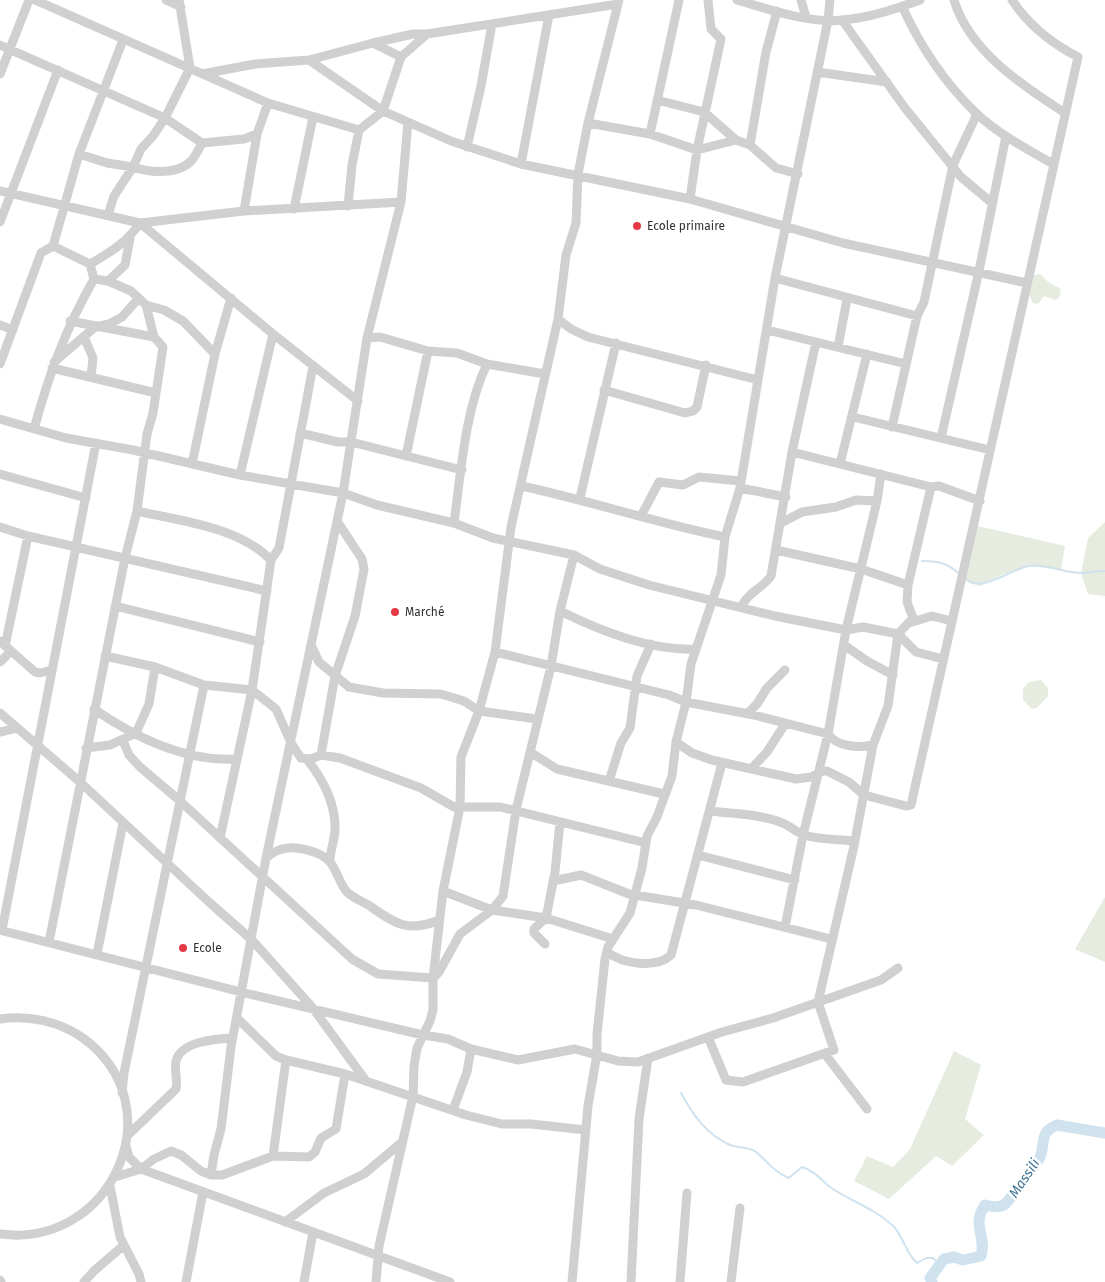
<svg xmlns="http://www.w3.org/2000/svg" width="1105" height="1282" viewBox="0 0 1105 1282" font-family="'Fira Sans',sans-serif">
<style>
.green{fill:#e6ecdf}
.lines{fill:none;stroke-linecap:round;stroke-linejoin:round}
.stream{stroke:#cfe2ee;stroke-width:2}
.river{stroke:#cfe2ee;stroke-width:11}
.minor{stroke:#d0d0d0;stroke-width:9}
.poi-dot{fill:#e63946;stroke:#fff;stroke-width:2}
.labels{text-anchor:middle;stroke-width:5;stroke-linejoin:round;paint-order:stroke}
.poi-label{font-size:12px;fill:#333;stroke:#fff;text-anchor:start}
.water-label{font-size:14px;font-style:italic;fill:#3f7597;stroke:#fff}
</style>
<rect width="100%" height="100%" fill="#fff"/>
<!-- green -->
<path class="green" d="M1040,274L1048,282L1061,289L1060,296L1056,300L1044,296L1038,304L1033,303L1029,295L1034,275Z
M1105,522V596L1088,594L1081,573L1088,538Z
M973,525L1065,546L1061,570L1030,566L1002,575L980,586L970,583L961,576Z
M1041,680L1048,688V696L1037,708L1032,709L1023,700V688L1029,682Z
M1105,897V962L1075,949Z
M954,1051L981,1065L965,1119L984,1135L952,1166L936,1156L889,1199L854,1181L867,1156L893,1167L910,1149Z"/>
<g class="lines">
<!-- stream -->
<path class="stream" d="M922,561C937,561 948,563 958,573
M964,578C982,594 1007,571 1028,566C1045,563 1064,573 1082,573C1089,573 1097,571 1105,571
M681,1093C693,1115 706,1134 730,1145C738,1148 750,1147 756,1152C767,1161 775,1173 789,1178L802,1167C815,1171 820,1179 830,1187C850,1201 878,1210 895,1228C904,1239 907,1255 917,1263L926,1258H933L940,1265"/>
<!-- river -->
<path class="river" d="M932,1282L930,1278L944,1259L954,1257L963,1260L981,1256C987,1236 971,1225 985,1205C992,1207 998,1208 1004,1205C1008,1202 1038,1163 1040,1157C1046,1143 1038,1133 1057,1125L1105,1133"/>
<!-- minor -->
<path class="minor" d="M35,0L268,103L359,130L383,111L451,141L521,164L690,199L843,243L1027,283
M166,0L181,7
M737,0C768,9 810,24 842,20C869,18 895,9 920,0
M801,0L806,17
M954,0C969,51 1023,86 1065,113
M902,6C920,46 945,83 976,113C998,134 1027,149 1053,164
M842,20L905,108L961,177L992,203
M373,43L413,34H427
M0,45L165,118L202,143L244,139L257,134
M309,60L383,111L401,57
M817,72L887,82
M0,74L29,0
M202,74L255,64L309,60L373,43L401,57L427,34L618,4
M657,100L704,112L736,140
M588,123L650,134L697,150L736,140L750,145L776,168L798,174
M650,134L679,0
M750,145L766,52L777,11
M467,147L481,86L492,24
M79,154L107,163L133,167L141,149L153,136L165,118L190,68L179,0
M521,164L549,15
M0,191L140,223L273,334L358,401
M690,199L697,150L721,39L711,29L708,0
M348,206L352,165L359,130
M294,209L313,117
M244,211L257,134L268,103
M108,215L114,196L133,167C150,173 179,175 192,160C196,155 199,149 202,143
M0,222L58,70
M90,264C111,252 127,242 140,223L244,211L401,202
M775,278L917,316
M94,279L108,281L131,291L146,305L164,310L183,321L215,354
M108,281L125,265L130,238
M558,319L571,329L588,337L758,380
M70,321L154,337
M0,325L13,330
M767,330L906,364
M84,337L93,358L91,377
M367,338L380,337L428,351L457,353L487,364L545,374
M838,347L847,299
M54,362L95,327L109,324L122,317L138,299
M0,364L41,253L53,246L79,154L123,40
M52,368L156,393
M604,390L685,413L693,411L697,407L706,365
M853,417L990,450
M0,419L66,438L133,450L240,475L343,493L377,505L454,523L493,538L574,555L600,569L649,585L775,616L846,630L863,627L898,634L916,652L943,659
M892,427L917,316L924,302L953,165L977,114
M34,429C49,374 66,328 94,279L90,264L53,246
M300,433L338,442H351L462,470
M941,438L979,271L1006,136
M792,452L931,487L939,486L980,501
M406,456L428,351
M192,464L215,354L231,298
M840,464L867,354
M0,474L86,498
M240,475L273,334
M522,486C590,501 657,523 725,537
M740,488L786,497
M580,498L616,343
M137,511C181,521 239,527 271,560
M641,516L659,482L683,485L699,477L740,481
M454,523C461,472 465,409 487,364
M781,523L802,512L836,507L856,500L877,501
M0,527L28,536L267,591
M776,550L861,569L908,585
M115,606L260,642
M741,607C750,590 761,590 771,576L792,452L816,342
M560,611C601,631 650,651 696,649
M909,623L932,616L952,621
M0,641L35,672L40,673L52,670
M311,645L319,662L349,687L383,693L441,694L464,701L479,711L537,719
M844,645L867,661L893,675
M5,646L28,536
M495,652L669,695L686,702L754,715L828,734C837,747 859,748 873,745
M105,656L155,667L204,685L252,690L276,709L291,743L301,758L311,759L321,755L340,758L421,788L454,807H500L646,843
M0,662L11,651
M94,709C134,737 186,762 236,759
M0,713L80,782L210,903L252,940L312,1007L366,1081
M747,714L757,704L767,688L785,670
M0,732L17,728
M123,741L129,755L140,767L179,800L352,959L378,974L433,978L439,972L460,934L492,910L503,896L516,810L551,666L560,611L574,555
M676,742L692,753L712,760L796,779L811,777L823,771H827L849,782L864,795L906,806L911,805L1078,57C1051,43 1029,26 1012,0
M86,748L110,745L136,733L149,704L155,667
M530,752L557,769L664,794
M321,755L335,676L355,616L364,569L362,559L337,521
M307,759C323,780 336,803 335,831C334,842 330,851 330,862
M751,769L767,752L785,724
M609,781L621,743L630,728L637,676L651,644
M711,811C733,814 759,814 780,822C789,825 796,832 804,835C820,840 837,839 854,841
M220,838L252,690L271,560L279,548L313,366
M698,855L795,880
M266,858C270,855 275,851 279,850C293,844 320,851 330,862C337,870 339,883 347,892C353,898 362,901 370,906C395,924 409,933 439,920
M553,881L581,875L629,894L696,905L831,939
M443,891L492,910L546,918L613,939
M785,927L803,835L828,734L846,630L877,501L881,474
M0,930L241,992L423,1035L448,1039L471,1049L518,1060L575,1049L618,1061L638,1062L722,1032L773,1018L881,980L898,968
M2,930L96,443
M49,942L125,558L137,511L147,434L153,413L163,347L154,337L146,305
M545,944L534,933V929L546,918L555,872L560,822
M607,952C623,964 656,969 671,955L722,763
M97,954L123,823
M237,1018L276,1056L286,1060L345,1074L466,1115L502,1124H531L586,1130
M0,1019C29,1015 59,1021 83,1038C176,1106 112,1249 0,1234
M708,1037L726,1080L743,1082L834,1050L818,1002L854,846L873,745L888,706L898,634L913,618L907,602L908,585L931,487
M825,1054L867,1109
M122,1093L124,1073L204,685
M453,1110L467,1072L471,1049
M127,1136L176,1089C178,1080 174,1071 176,1061C181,1041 216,1039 232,1038
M126,1146L129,1157L141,1169L450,1282
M273,1156L286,1060
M211,1175L214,1155L221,1129L231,1047L266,858L343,493L367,338L401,202L408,122
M115,1177L141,1169L154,1159L171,1151L181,1155L201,1171L211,1175H222L273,1156L309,1157L315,1152L321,1138L336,1129L345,1074
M110,1186L120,1237L139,1274L141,1282
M285,1222L324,1193L364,1174L401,1143
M0,1280L1,1282
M84,1282L94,1271L124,1245
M186,1282L203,1192
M304,1282L313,1232
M376,1282L379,1246L413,1096L414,1066L417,1048L430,1021L433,1010V978L443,891L460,807L461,757L479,711L495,652L511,527L558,319L566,255L576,223L578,174L588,123L619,0
M572,1282L588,1106L597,1054V1034L605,959L608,947L630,913L642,868L647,836L657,817L672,776L676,742L686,702L691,664L721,575L725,537L740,488L775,278L828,20L830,0
M631,1282L639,1119L648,1058
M680,1282L687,1193
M731,1282L740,1208"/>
</g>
<!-- markers -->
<g class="poi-dot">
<circle cx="637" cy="226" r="5"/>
<circle cx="395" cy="612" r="5"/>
<circle cx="183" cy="948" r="5"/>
</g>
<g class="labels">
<!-- poi labels -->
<g class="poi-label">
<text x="647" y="230">Ecole primaire</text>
<text x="405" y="616">Marché</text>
<text x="193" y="952">Ecole</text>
</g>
<!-- water labels -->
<g class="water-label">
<text transform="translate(1024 1178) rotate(-56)" y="5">Massili</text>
</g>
</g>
</svg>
